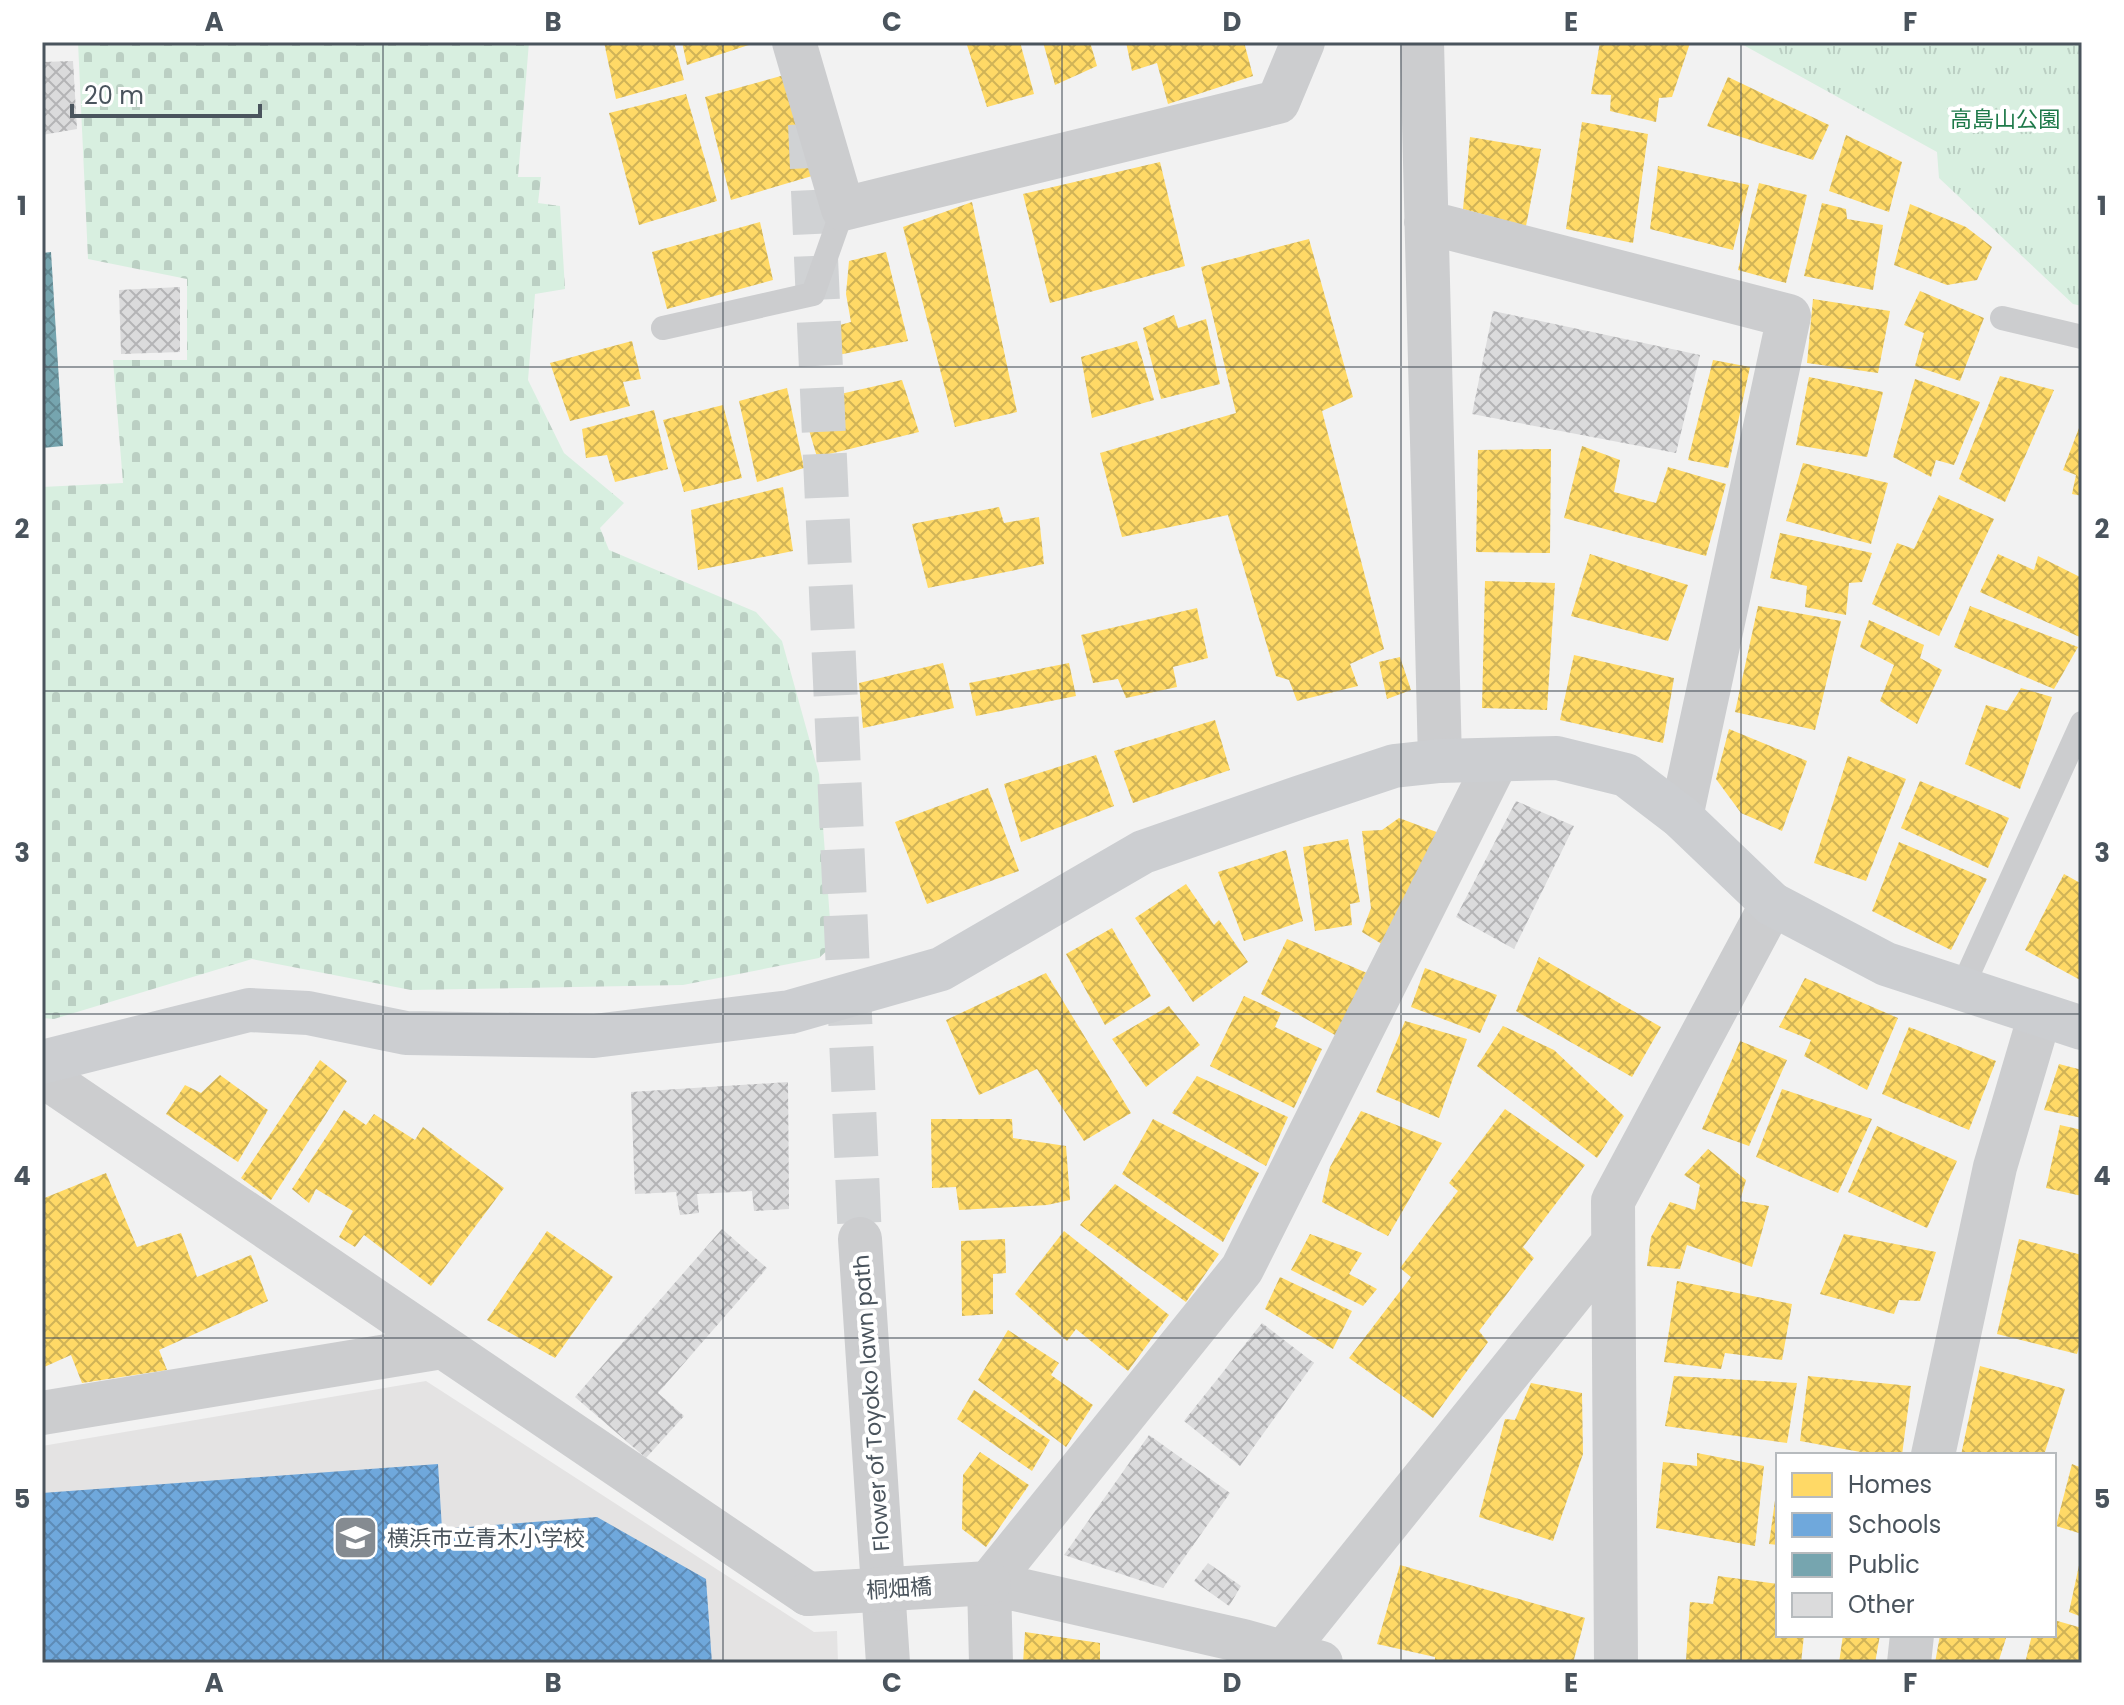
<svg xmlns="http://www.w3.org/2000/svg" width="2124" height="1705" viewBox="0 0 2124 1705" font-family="Poppins,'Noto Sans JP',sans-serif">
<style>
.education{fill:#e4e3e3}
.cemetery{fill:url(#cemetery-stones)}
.park{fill:url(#park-tufts)}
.homes{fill:url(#homes-cross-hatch)}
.schools{fill:url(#schools-cross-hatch)}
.public{fill:url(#public-cross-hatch)}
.building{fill:url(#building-cross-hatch)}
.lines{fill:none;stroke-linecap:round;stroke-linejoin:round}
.street-tunnel{stroke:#d0d2d4;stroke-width:44;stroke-dasharray:44 22;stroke-linecap:butt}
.lane{stroke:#cccdcf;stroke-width:24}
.street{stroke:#cccdcf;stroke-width:44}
.secondary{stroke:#ccced1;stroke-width:44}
.street-bridge{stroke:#cccdcf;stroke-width:44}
.grid{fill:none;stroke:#4a545d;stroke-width:2;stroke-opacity:0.55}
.labels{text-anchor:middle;stroke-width:8;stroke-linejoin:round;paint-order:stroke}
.park-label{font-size:22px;fill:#1f7a4a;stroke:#fff}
.street-label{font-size:22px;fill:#4a545d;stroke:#fff}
.poi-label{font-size:22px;fill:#4a545d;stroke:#fff;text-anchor:start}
.neatline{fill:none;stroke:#4a545d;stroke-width:3}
.grid-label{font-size:26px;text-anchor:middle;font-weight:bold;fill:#4a545d}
</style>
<defs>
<pattern id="cemetery-stones" width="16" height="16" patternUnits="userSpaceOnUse" patternTransform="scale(2)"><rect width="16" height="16" fill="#d8efe0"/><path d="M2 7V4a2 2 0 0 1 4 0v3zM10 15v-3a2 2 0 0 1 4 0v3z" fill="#bbcfc3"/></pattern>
<pattern id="park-tufts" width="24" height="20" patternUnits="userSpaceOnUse" patternTransform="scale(2)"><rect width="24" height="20" fill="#d8efe0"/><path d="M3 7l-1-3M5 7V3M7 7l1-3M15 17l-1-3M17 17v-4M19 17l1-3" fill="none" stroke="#bbcfc3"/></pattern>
<pattern id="homes-cross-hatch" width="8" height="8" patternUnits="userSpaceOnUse" patternTransform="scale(2)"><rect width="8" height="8" fill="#ffd966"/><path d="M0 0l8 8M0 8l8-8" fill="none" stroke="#d0b357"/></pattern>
<pattern id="schools-cross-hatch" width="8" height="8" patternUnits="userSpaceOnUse" patternTransform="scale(2)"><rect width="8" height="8" fill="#6fa8dc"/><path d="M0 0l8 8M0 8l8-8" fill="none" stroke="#5d8bb6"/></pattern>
<pattern id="public-cross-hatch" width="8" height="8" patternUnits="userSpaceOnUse" patternTransform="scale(2)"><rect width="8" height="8" fill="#76a5af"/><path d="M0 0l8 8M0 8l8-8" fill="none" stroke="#638992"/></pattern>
<pattern id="building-cross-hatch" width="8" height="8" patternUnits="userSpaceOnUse" patternTransform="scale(2)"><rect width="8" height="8" fill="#dbdbdc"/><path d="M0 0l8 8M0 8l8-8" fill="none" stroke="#b4b4b6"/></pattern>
</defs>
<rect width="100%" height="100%" fill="#f2f2f2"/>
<!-- education -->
<path class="education" d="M426,1381L814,1632L837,1631L838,1663H42V1446Z"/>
<!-- cemetery -->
<path class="cemetery" d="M78,42H529L518,177H541L538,203L560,206L565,289L535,294L528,380L564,453L624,503L600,528L609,550L756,612L782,641L819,774L832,946L819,958L683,985L411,990L252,959L54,1019L42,1018V487L123,483L113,360H187V279L88,259Z"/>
<!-- park -->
<path class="park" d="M1738,42H2082V306L2073,304L1939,178L1937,152Z"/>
<!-- homes -->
<path class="homes" d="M604,42H674L684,80L616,99Z
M682,42H755V43L687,65Z
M966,42H1020L1034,94L987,107Z
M1043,42H1090L1097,66L1055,85Z
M1126,42H1244L1253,76L1168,104L1157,63L1132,71Z
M1600,42L1690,43L1672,97L1659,98L1656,122L1610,111L1611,95L1591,94Z
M788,74L812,176L731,200L705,97Z
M1728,77L1829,125L1813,160L1707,126Z
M686,94L717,201L639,225L609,113Z
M1582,122L1648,134L1633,243L1566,229Z
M1846,135L1902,162L1889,212L1829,191Z
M1470,137L1541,149L1526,226L1463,209Z
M1160,162L1185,266L1050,303L1023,194Z
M1658,166L1749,185L1733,250L1650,229Z
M1759,183L1807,195L1786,283L1738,270Z
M972,202L1017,412L955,427L903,227Z
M1822,203L1846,209L1847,219L1883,225L1873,290L1804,276Z
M1910,204L1966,227L1992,247L1977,280L1947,285L1894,265Z
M760,222L773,280L667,309L652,252Z
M1309,239L1353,397L1322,411L1384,649L1350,664L1358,686L1297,701L1289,680L1276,676L1228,515L1122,537L1100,453L1236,413L1201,267Z
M886,252L908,341L818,359L810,333L851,322L846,294L849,261Z
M1920,291L1984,318L1960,381L1915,366L1924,333L1904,325Z
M1813,299L1890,311L1878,373L1807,363Z
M1174,315L1178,328L1206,319L1220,384L1161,399L1143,328Z
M632,341L641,379L623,382L630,406L570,421L550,363Z
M1137,341L1154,400L1092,418L1081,357Z
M1713,360L1750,367L1728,468L1688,460Z
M2000,376L2054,390L2005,502L1959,479Z
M1809,377L1883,392L1867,457L1796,445Z
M1915,379L1980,402L1954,465L1936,460L1931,477L1893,457Z
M902,380L919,432L817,457L801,403Z
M787,388L804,468L757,482L739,401Z
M723,405L742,478L684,492L663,420Z
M654,410L668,469L615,482L607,455L586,458L582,429Z
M2082,420V496L2072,494L2076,475L2063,470Z
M1582,446L1620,460L1614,492L1656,503L1668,467L1726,484L1706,556L1564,518Z
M1551,449L1550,553L1476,552L1478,450Z
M1803,463L1888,483L1871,544L1786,521Z
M783,487L793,551L698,570L691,510Z
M1939,495L1994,519L1939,636L1872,604L1897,543L1914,549Z
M999,507L1004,523L1039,517L1044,564L928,588L912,524Z
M1780,533L1872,553L1862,582L1849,583L1846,615L1805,607L1807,586L1770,578Z
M1590,554L1688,585L1668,641L1571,616Z
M1998,554L2034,570L2038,556L2082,578V638L1980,592Z
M1485,581L1555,583L1547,710L1482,708Z
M1758,606L1841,621L1815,730L1735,712Z
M1970,606L2078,647L2054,689L1954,647Z
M1197,608L1208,658L1173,667L1177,687L1126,698L1118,679L1093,683L1081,635Z
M1869,620L1924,645L1920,658L1942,670L1917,724L1880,701L1894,665L1860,647Z
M1574,655L1674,678L1663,743L1560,720Z
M1400,657L1411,690L1387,699L1379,662Z
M943,663L954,708L863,728L859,683Z
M1069,663L1076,696L976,716L969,683Z
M2021,688L2052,697L2020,789L1965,764L1986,705L2007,711Z
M1215,720L1230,770L1133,803L1114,751Z
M1729,729L1807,761L1782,831L1741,813L1716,779Z
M1096,755L1114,806L1021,842L1004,784Z
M1848,756L1906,779L1866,881L1814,863Z
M1920,781L2009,818L1988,868L1901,828Z
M988,788L1019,871L927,904L895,822Z
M1399,818L1442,834L1385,946L1362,932L1371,908L1362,831L1382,830Z
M1348,839L1360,902L1350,904L1352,925L1315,931L1303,847Z
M1899,842L1987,879L1951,950L1872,911Z
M1286,850L1303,921L1244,941L1218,872Z
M2064,874L2082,884V981L2025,950Z
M1186,884L1214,925L1219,920L1248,962L1193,1002L1135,918Z
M1112,928L1151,996L1105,1025L1066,954Z
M1287,939L1367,973L1335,1035L1261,994Z
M1539,957L1661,1027L1632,1077L1516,1011Z
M1425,968L1497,995L1480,1033L1411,1007Z
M1046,973L1131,1113L1084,1141L1037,1069L979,1095L946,1020Z
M1805,978L1898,1018L1867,1090L1804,1056L1811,1040L1779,1027Z
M1244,996L1281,1013L1275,1027L1322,1049L1294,1108L1210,1066Z
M1169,1006L1200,1045L1146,1087L1112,1039Z
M1405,1021L1467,1039L1439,1118L1376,1092Z
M1503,1026L1554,1050L1624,1116L1597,1158L1477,1066Z
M1909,1027L1996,1061L1969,1130L1882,1094Z
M1740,1041L1787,1060L1749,1146L1702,1129Z
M320,1060L347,1081L271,1200L241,1178Z
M2059,1064L2082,1070V1118L2044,1110Z
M220,1075L268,1110L238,1162L166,1114L185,1085L201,1093Z
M1197,1076L1288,1117L1266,1166L1172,1113Z
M1782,1089L1872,1119L1838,1193L1756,1157Z
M1505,1109L1585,1165L1523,1247L1534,1258L1479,1331L1488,1342L1433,1418L1349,1358L1411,1277L1400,1268L1458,1191L1449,1183Z
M344,1110L366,1125L374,1114L415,1140L423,1127L504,1188L431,1286L364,1235L355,1247L339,1237L353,1211L316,1189L309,1203L292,1189Z
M1361,1111L1442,1143L1388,1236L1322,1202L1330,1167Z
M931,1119H1012L1013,1138L1066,1146L1070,1200L1047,1205L959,1210L956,1187L932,1188Z
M1153,1119L1259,1173L1223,1242L1122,1174Z
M2060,1125L2082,1130V1196L2046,1188Z
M1877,1126L1957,1161L1927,1228L1848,1192Z
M1708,1149L1746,1180L1740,1201L1769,1206L1752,1267L1687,1245L1680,1269L1647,1266L1651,1237L1670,1202L1695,1210L1700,1185L1684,1175Z
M106,1173L137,1247L181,1233L197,1277L251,1255L268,1301L159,1350L167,1370L82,1383L71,1355L42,1368V1199Z
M1115,1184L1219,1254L1186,1302L1080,1225Z
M547,1231L613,1277L555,1358L487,1320Z
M1064,1231L1169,1315L1128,1371L1076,1329L1067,1341L1015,1294Z
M1310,1234L1362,1253L1349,1274L1377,1289L1363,1306L1291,1270Z
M1844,1234L1936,1252L1920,1301L1899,1300L1894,1314L1820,1294Z
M1005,1239L1006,1273L993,1274V1314L962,1316L961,1241Z
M2019,1239L2082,1255V1337L2077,1354L1997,1334Z
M1280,1277L1352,1311L1333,1349L1265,1309Z
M1677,1281L1792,1304L1782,1360L1725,1353L1721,1369L1664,1362Z
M1008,1330L1059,1363L1051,1375L1093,1405L1066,1447L978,1380Z
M1980,1366L2065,1389L2044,1455H1961Z
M1674,1376L1797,1383L1787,1443L1665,1426Z
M1808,1376L1911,1386L1902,1455H1877L1800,1441Z
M1531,1383L1582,1393L1583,1454L1553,1541L1479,1517L1505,1419L1515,1420Z
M974,1390L1050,1440L1032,1471L957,1419Z
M980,1452L1029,1485L986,1547L962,1529L963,1475Z
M1697,1453L1764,1466L1755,1546L1656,1528L1663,1462L1697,1466Z
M2072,1464L2082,1468V1534L2056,1526Z
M1776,1493H1778V1545L1769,1544Z
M2081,1556H2082V1617L2069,1612Z
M1400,1565L1585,1618L1573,1663H1435V1657L1377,1644Z
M1718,1576L1778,1584V1635H1804L1801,1663H1713L1686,1660L1690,1602L1713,1604Z
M2054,1620L2082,1628V1663H2025L2032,1635H2054Z
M1025,1632L1100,1643V1663H1023Z
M1843,1635H1880L1875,1663H1839Z
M1940,1635H2007L1998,1663H1935Z"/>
<!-- schools -->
<path class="schools" d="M438,1464L442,1529L597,1517L706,1579L712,1663H42V1493Z"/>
<!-- public -->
<path class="public" d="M51,252L63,446L42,448V253Z"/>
<!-- building -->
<path class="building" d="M73,61L77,129L42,135V62Z
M180,287V352L121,354L119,290Z
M1493,311L1700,355L1676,453L1472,414Z
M1516,801L1574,826L1514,949L1456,917Z
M788,1082L789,1209L754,1211L752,1191L697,1194L699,1213L680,1215L676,1192L635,1194L631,1092Z
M722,1229L767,1268L658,1393L684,1416L646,1458L575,1397Z
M1262,1323L1314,1363L1240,1466L1184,1421Z
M1149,1435L1230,1493L1163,1588L1064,1555Z
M1208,1563L1241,1586L1229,1606L1194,1581Z"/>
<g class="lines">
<!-- street-tunnel -->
<path class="street-tunnel" d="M810,124L860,1239"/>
<!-- lane -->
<path class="lane" d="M2002,318L2082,337
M663,328L813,294L843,209
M1961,990L2082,723"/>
<!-- street -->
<path class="street" d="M794,42L843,209L1278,102L1303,42
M1422,42L1440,761
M1426,222L1789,316L1681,817
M42,1075L808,1594
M860,1239L888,1663
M42,1413L442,1347
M1933,1455L1995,1167L2040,1015
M989,1583L1243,1641L1321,1663
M1284,1652L1613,1243
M991,1663L989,1583L1242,1269L1497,760
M1616,1663L1613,1201L1772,904
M1909,1663L1912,1635"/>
<!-- secondary -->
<path class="secondary" d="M42,1062L249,1010L308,1013L406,1033L594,1036L790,1012L941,969L1143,852L1298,798L1394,766L1440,761L1557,758L1626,775L1681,817L1772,904L1886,964L2082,1028"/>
<!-- street-bridge -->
<path class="street-bridge" d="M808,1594L989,1583"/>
</g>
<!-- grid -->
<path class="grid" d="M383,42V1663M723,42V1663M1062,42V1663M1401,42V1663M1741,42V1663M42,367H2082M42,691H2082M42,1014H2082M42,1338H2082"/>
<!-- icons -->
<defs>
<symbol id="school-square" viewBox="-11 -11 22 22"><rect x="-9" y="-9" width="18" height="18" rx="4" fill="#858b91" stroke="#fff"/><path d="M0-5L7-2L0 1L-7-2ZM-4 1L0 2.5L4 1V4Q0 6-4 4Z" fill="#fff"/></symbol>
</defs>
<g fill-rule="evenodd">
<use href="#school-square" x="330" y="1512" width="51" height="51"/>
</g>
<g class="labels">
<!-- park labels -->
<g class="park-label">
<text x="2005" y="127">高島山公園</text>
</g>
<!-- street labels -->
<g class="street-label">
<text transform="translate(871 1403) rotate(-94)" y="8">Flower of Toyoko lawn path</text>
<text transform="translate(899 1588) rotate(-4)" y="8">桐畑橋</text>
</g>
<!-- poi labels -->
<g class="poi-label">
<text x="387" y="1546">横浜市立青木小学校</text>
</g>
</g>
<!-- border -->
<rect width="2124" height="1705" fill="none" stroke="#ffffff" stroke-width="88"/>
<!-- legend -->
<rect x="1776" y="1453" width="280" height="184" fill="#ffffff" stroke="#b7bbbe" stroke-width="2"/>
<rect x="1792" y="1473" width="40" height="24" fill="#ffd966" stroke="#b7bbbe" stroke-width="2"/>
<text x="1848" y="1493" font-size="24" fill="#4a545d">Homes</text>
<rect x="1792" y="1513" width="40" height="24" fill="#6fa8dc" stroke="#b7bbbe" stroke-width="2"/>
<text x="1848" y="1533" font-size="24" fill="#4a545d">Schools</text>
<rect x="1792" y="1553" width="40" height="24" fill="#76a5af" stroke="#b7bbbe" stroke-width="2"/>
<text x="1848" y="1573" font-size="24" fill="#4a545d">Public</text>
<rect x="1792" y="1593" width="40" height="24" fill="#dbdbdc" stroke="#b7bbbe" stroke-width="2"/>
<text x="1848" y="1613" font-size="24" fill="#4a545d">Other</text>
<!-- scale -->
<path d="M72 104v12h188v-12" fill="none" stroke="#4a545d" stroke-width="4"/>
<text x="84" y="104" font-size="24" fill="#4a545d" stroke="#ffffff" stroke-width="6" paint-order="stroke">20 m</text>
<rect x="44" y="44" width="2036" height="1617" class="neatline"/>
<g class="grid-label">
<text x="214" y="31">A</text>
<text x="553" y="31">B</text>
<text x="892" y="31">C</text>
<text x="1232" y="31">D</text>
<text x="1571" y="31">E</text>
<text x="1910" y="31">F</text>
<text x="22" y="215">1</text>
<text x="2102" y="215">1</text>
<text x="22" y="538">2</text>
<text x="2102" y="538">2</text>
<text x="22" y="862">3</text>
<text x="2102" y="862">3</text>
<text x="22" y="1185">4</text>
<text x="2102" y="1185">4</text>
<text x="22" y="1508">5</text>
<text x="2102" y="1508">5</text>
<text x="214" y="1692">A</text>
<text x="553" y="1692">B</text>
<text x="892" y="1692">C</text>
<text x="1232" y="1692">D</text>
<text x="1571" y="1692">E</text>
<text x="1910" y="1692">F</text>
</g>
</svg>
